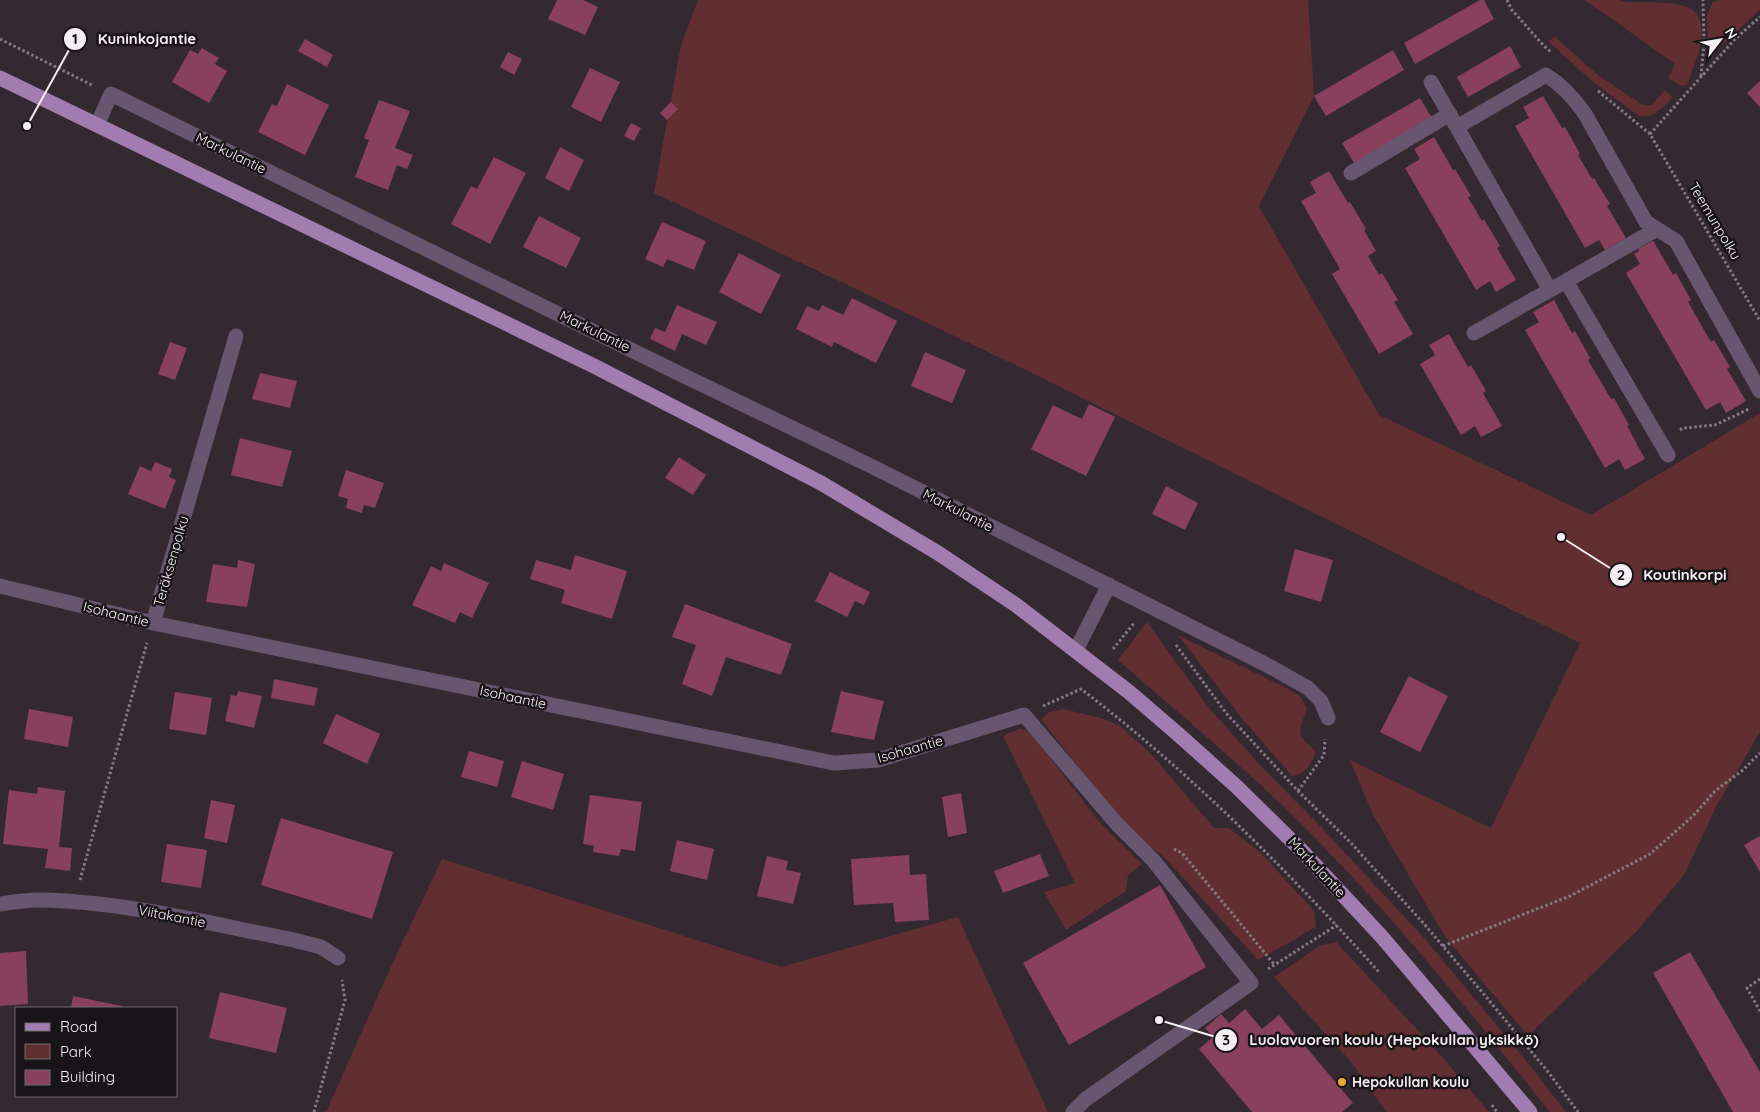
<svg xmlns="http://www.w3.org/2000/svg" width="1760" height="1112" viewBox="0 0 1760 1112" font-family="Quicksand,sans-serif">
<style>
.green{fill:#612e32}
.building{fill:#88405d}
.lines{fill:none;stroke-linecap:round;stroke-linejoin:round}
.path{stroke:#847a81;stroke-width:3;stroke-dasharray:2.5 2.5;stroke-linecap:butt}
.minor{stroke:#68556f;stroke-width:15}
.major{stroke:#a17cb0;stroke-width:15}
.poi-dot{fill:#eaaa39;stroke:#191417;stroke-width:2}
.labels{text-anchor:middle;stroke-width:5;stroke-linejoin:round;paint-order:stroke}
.street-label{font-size:14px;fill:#f5eef3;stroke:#191417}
.poi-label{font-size:14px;font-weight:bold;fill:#f5eef3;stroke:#191417;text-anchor:start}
.leader{fill:none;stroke:#f5eef3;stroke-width:2}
.callout-dot{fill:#f5eef3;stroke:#191417;stroke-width:2}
.mark-label{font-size:15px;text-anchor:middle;font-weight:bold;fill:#111}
.callout-label{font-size:15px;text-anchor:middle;font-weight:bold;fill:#f5eef3;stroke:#191417;stroke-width:5;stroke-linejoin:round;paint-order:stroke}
</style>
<rect width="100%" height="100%" fill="#342931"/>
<!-- green -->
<path class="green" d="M698,0H1308L1314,96L1259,206L1379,415L1591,515L1760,413V732L1717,805L1684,875L1637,931L1528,1036L1446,938L1373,815L1350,760L1491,828L1580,643L1407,559L1026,370L654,193L681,45Z
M1585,0H1619L1625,2C1643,3 1663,1 1680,5C1719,12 1695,63 1687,85L1680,86L1668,78L1675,64Z
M1720,0H1760V10L1714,52L1708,48L1707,15L1713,2Z
M1554,36L1598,75L1643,105H1651L1665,90L1673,97C1664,107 1654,119 1639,116L1593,82L1549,42Z
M1147,622L1209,708L1261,766L1323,829L1426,940L1524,1058L1566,1112H1550C1475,1018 1399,923 1314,837C1253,774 1184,718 1118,660Z
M1178,635L1290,690L1301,697L1307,709C1298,734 1295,734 1316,751C1311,764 1307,774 1292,776L1244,721Z
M1063,709L1101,718L1120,726L1152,755L1214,828H1229L1261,853L1314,911L1316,927L1258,960L1164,857L1146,843L1140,842L1098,792L1041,719L1049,712Z
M1019,729L1026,730L1038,742L1100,823L1142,864L1128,875L1126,891L1066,930L1044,892L1075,883L1003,736Z
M442,859L781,967L958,917L1048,1112H322L327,1110L392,964Z
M1336,942L1438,1052L1489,1112H1386L1352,1063L1274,977L1319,946Z"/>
<!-- building -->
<path class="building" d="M557,0H583L598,7L585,35L548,19Z
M1480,0H1484L1494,19L1415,64L1404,43Z
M305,39L333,55L327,67L298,51Z
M1510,46L1521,67L1468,97L1457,77Z
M202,48L219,58L215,64L227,71L209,103L172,82L190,50L198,54Z
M1393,50L1404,70L1326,116L1314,96Z
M508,52L522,59L514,75L500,67Z
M590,68L620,82L601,122L571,107Z
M1760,81V107L1747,93Z
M287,84L329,105L305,155L258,132L272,104L277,106Z
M1543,96L1562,128L1565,127L1580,154L1578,155L1592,179L1594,178L1610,204L1607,206L1626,238L1605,250L1599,240L1585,248L1515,126L1529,118L1523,107Z
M1420,98L1432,118L1354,163L1342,143Z
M379,100L410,111L395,148L413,155L407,169L397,165L388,190L355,177L369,140L364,138Z
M671,102L678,109L667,120L660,113Z
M631,123L641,128L634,141L624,136Z
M1434,137L1453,170L1455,169L1471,196L1468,197L1482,221L1484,219L1500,246L1497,248L1516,280L1496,292L1490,281L1476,290L1405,168L1420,159L1414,149Z
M560,147L584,160L569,191L545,178Z
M494,157L526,173L490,244L451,224L471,186L477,189Z
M1329,171L1348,203L1350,202L1366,229L1364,230L1376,251L1368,256L1379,275L1382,273L1398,300L1394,302L1413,334L1379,354L1332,274L1340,269L1301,201L1316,193L1310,182Z
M539,216L581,238L566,268L523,247Z
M662,222L706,241L694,270L667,259L663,267L645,259Z
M1652,241L1654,242L1673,275L1676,273L1691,300L1688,302L1711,342L1714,340L1730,367L1727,369L1746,401L1726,413L1720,402L1706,410L1626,273L1640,264L1634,254L1639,251L1638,249Z
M739,253L781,275L761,314L719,292Z
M852,298L897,321L876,363L834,342L832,347L796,329L807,306L819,311L822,305L843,315Z
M1554,300L1572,333L1575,331L1590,358L1588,360L1611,399L1614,398L1629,425L1627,426L1645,459L1625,470L1619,459L1605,468L1525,330L1539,322L1533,312Z
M677,305L717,322L706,345L682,334L675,351L650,339L655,328L665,332Z
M1449,334L1468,367L1471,365L1486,391L1483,393L1502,426L1481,437L1475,426L1461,435L1420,364L1435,355L1429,345Z
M170,342L187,348L175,380L158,374Z
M925,352L966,370L952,403L911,386Z
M260,373L297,381L290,408L252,399Z
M1089,404L1115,417L1086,476L1031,449L1053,405L1082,419Z
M240,438L292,451L282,487L231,475Z
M679,457L706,475L693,495L665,478Z
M155,462L172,469L169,477L176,480L165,509L128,494L140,466L151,471Z
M346,470L384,483L375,508L364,505L362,513L346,508L348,499L338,496Z
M1166,486L1198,503L1185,530L1152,514Z
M1295,549L1333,560L1321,602L1284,591Z
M575,555L627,571L612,619L561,603L565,590L530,579L536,560L571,570Z
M238,560L255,564L247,607L206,602L213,564L237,568Z
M444,563L489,583L472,618L460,612L455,623L412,605L431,566L441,571Z
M830,572L870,592L864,605L855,601L847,617L815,601Z
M685,604L792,644L781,675L726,657L712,696L682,684L696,645L672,637Z
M1409,676L1448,696L1420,752L1380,732Z
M274,679L318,688L314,706L271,698Z
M238,691L262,696L254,728L225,721L231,695L237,696Z
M841,691L884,701L874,740L831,732Z
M175,692L212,698L206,735L169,729Z
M29,709L73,717L68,747L24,739Z
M336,714L380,734L367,764L323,743Z
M469,751L504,761L497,787L461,777Z
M522,761L564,774L553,810L511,797Z
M38,787L65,791L59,847L72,848L70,871L45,868L48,849L3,844L9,790L37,794Z
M961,793L967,833L948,837L942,797Z
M590,795L642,802L635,851L621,849L619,856L593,852L594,846L583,844Z
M211,800L235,805L227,843L204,838Z
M281,818L393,852L372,919L261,885Z
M1760,836V872L1744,845Z
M677,840L714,849L707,880L670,871Z
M167,844L207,850L201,888L161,882Z
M1040,854L1049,876L1003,893L994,871Z
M909,855L910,875L926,874L929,920L895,922L893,903L854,905L851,859Z
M767,856L788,861L786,870L801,873L793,904L757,896Z
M1160,885L1206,967L1069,1045L1023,963Z
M26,951L28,1004L0,1006V953Z
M1690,952L1760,1072V1112H1733L1653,973Z
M220,992L287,1008L276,1053L209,1038Z
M73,996L122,1006L121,1008H71Z
M1245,1009L1262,1029L1279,1015L1353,1103L1342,1112H1252L1199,1049L1213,1037L1205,1028L1221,1014L1229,1023Z"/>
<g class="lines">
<!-- path -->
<path class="path" d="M1507,0L1512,10L1544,46L1552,53
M0,39L92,85
M1701,76L1704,43L1703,0
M1598,91L1650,134L1760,321
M1650,134L1735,39L1760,17
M1680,430L1683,428L1715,425L1749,409
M1176,645L1226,713L1298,791L1351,843L1425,925L1487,998L1549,1073L1578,1112
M1113,649L1135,622
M1043,706L1081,689C1190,772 1287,870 1379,972
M1298,791L1324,755L1325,739
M1174,849L1182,853L1274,964
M80,880L147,643
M1443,946L1570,896L1650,854L1693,816L1715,791L1743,770L1760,753
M1268,969L1337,925
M1760,979L1747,988L1760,1011
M1492,1105L1497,1112
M314,1112L345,1000L342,980"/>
<!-- minor -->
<path class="minor" d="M1431,82L1550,290L1474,333
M97,125L111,94L674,371L871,466L1267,665L1308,688L1321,701L1328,718
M1457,127L1546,75C1562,85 1574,98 1585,114L1646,222L1676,241L1760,391
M1351,173L1450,114
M1566,281L1657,229
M1550,290L1566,281L1668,455
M0,586L153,623L834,763L878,760L1024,715L1117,824L1153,860L1251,983L1086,1099L1073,1112
M153,623L236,336
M1076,650L1109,585
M0,904C13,902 25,900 38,900C123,901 211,924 294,940L321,947L338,958"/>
<!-- major -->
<path class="major" d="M0,78L594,366L821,483L938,553L1016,605L1129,692L1179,735L1237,787L1302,851L1382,937L1530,1112"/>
</g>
<!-- markers -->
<circle class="poi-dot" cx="1342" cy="1082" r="5"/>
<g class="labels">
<!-- street labels -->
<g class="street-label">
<text transform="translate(231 153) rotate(26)" y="5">Markulantie</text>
<text transform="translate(1715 221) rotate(59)" y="5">Teemunpolku</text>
<text transform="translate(595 331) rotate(26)" y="5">Markulantie</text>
<text transform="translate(958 510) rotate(27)" y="5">Markulantie</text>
<text transform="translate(171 561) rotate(-74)" y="5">Teräksenpolku</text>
<text transform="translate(116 614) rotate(14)" y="5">Isohaantie</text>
<text transform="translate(513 697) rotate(12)" y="5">Isohaantie</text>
<text transform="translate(910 749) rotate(-16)" y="5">Isohaantie</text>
<text transform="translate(1317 867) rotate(47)" y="5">Markulantie</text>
<text transform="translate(172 916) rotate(11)" y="5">Viitakantie</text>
</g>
<!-- poi labels -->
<g class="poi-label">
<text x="1352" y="1087">Hepokullan koulu</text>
</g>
</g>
<!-- callouts -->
<path class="leader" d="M27 126L75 39M1561 537L1621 575M1159 1020L1226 1040"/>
<g class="callout-dot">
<circle cx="27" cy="126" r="5"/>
<circle cx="1561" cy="537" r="5"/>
<circle cx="1159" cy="1020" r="5"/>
<circle cx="75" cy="39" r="12"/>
<circle cx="1621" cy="575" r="12"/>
<circle cx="1226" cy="1040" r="12"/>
</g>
<g class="mark-label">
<text x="75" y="44">1</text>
<text x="1621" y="580">2</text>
<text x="1226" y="1045">3</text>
</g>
<g class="callout-label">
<text x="147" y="44">Kuninkojantie</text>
<text x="1685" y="580">Koutinkorpi</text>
<text x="1394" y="1045">Luolavuoren koulu (Hepokullan yksikkö)</text>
</g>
<!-- legend -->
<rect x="15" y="1007" width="162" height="90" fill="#191417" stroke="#716b6f"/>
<rect x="25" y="1023" width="25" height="8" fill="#a17cb0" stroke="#716b6f"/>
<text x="60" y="1032" font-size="15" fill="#f5eef3">Road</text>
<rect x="25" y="1044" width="25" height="15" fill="#612e32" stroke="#716b6f"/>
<text x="60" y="1057" font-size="15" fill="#f5eef3">Park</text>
<rect x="25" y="1070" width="25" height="15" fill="#88405d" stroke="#716b6f"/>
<text x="60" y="1082" font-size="15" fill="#f5eef3">Building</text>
<!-- north arrow -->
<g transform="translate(1720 40) rotate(59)" stroke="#191417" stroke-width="4" paint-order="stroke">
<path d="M0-4L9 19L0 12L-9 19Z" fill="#f5eef3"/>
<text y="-8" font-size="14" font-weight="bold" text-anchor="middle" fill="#f5eef3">N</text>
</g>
</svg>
